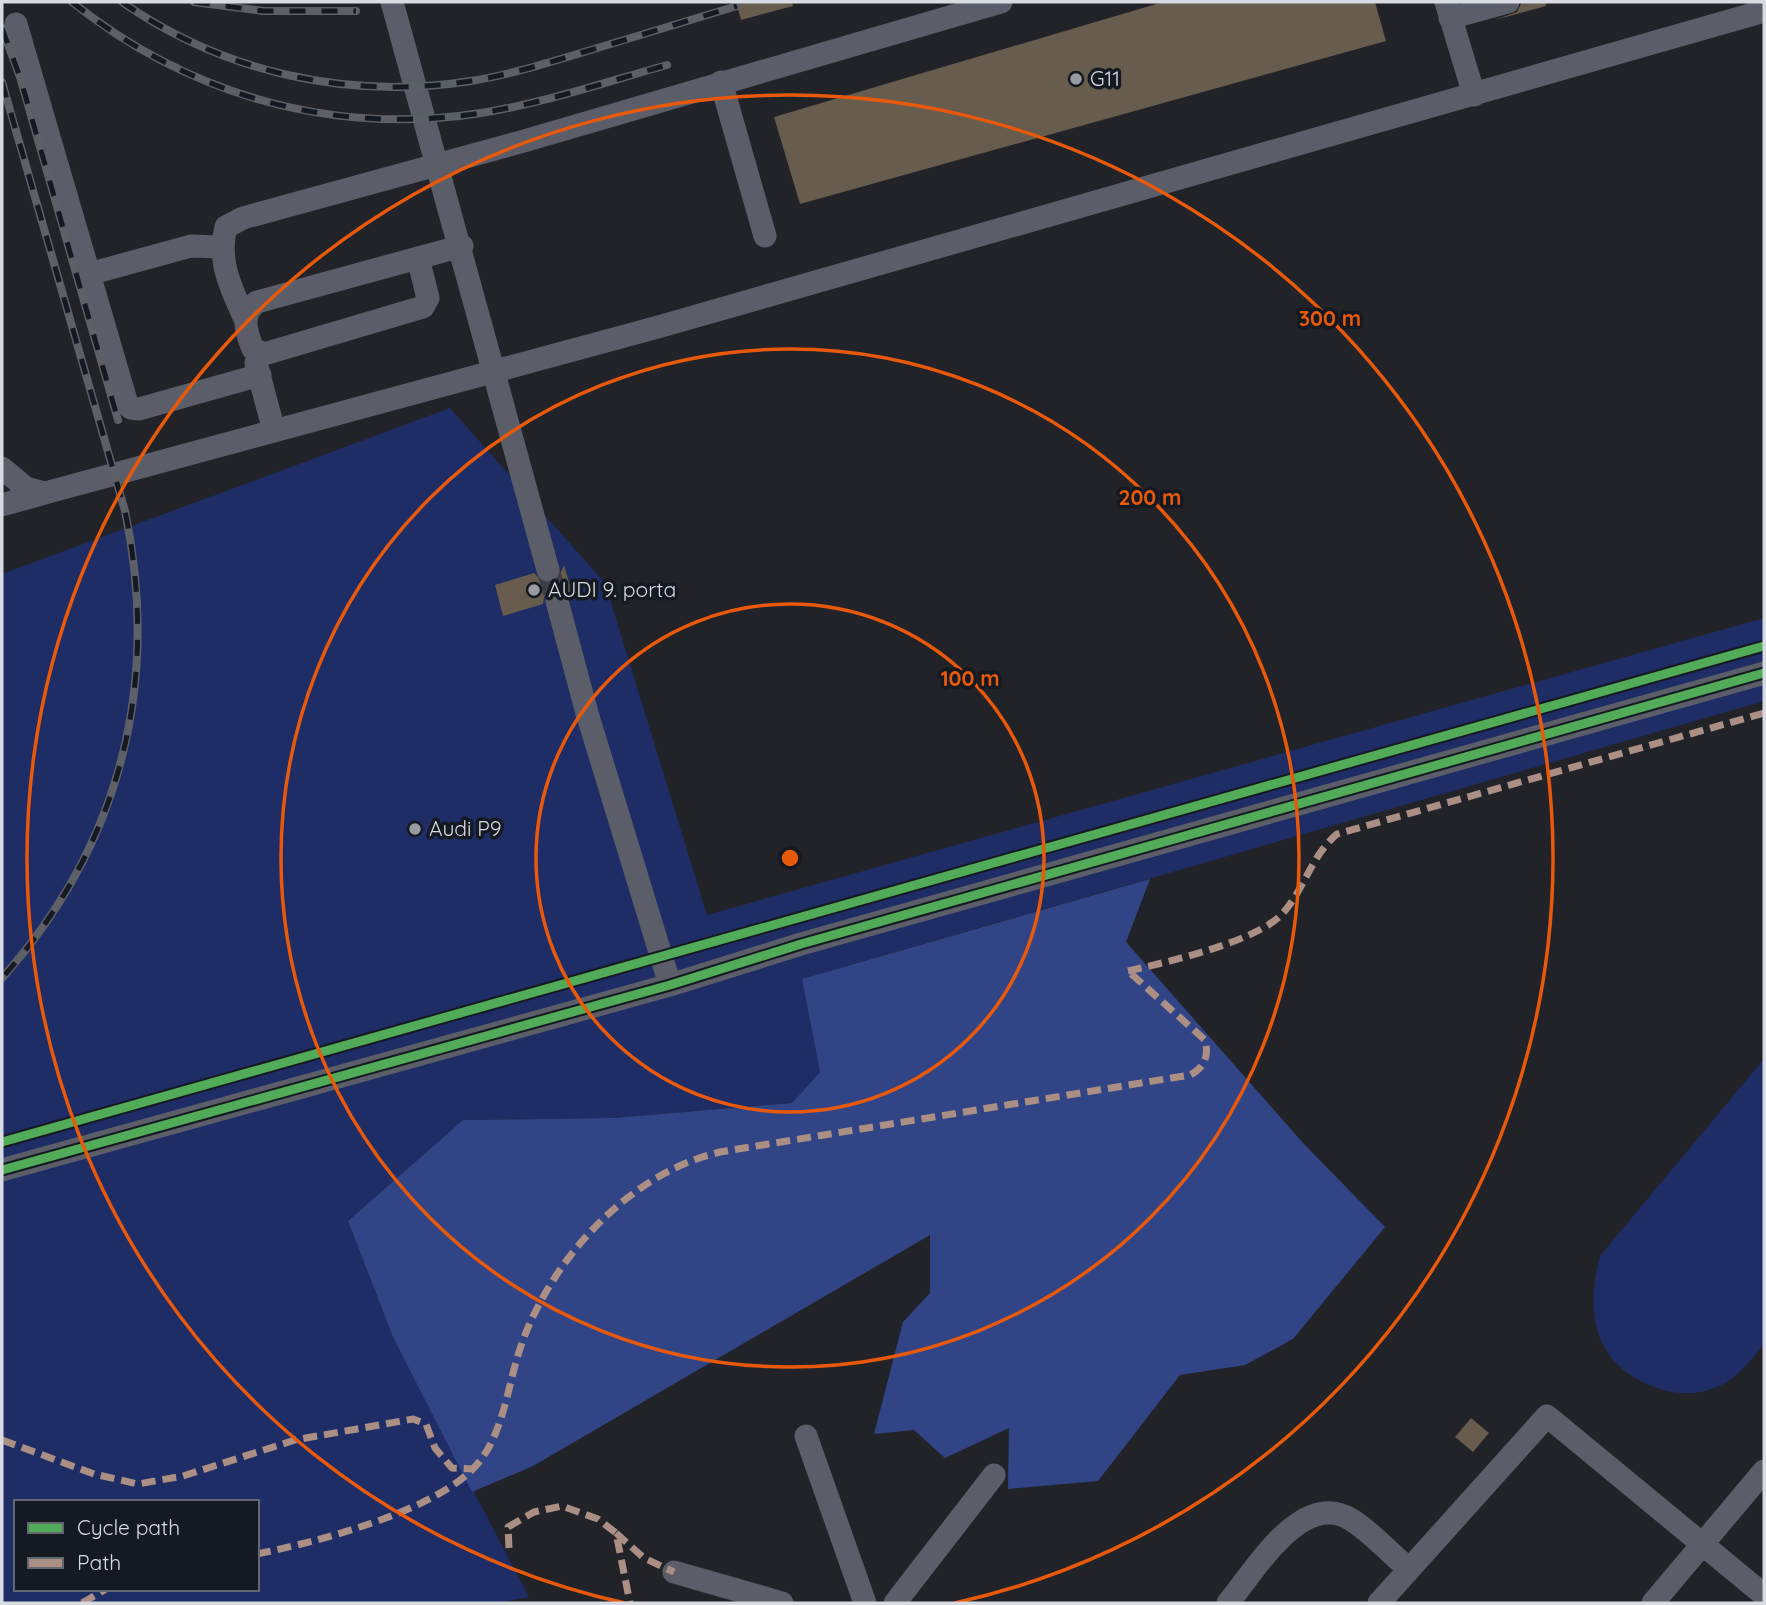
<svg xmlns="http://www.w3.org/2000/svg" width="1766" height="1605" viewBox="0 0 1766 1605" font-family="Quicksand,sans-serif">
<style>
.green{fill:#1e2d65;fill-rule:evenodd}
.forest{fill:#314586}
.building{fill:#675c4d}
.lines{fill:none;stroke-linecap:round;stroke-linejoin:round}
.minor-tunnel{stroke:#3d3f44;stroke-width:23;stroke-dasharray:23 11;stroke-linecap:butt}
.minor{stroke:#5b5e69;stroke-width:23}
.rail-casing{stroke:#5e6068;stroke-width:8}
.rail{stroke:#151922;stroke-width:5;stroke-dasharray:16;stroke-linecap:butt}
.quiet{stroke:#ac8f84;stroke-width:7;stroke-dasharray:14 7;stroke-linecap:butt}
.cycleway-casing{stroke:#151922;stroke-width:13}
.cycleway{stroke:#51ab58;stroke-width:9}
.ring{fill:none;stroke:#e8590c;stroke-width:3.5}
.poi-dot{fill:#989ba1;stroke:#151922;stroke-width:2.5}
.labels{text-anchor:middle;stroke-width:7;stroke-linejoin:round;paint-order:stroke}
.poi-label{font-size:21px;fill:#d8dbe2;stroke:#151922;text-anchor:start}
.centre{fill:#e8590c;stroke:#151922;stroke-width:3.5}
.ring-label{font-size:21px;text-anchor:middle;font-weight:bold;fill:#e8590c;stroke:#151922;stroke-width:7;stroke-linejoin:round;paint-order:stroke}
</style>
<rect width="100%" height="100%" fill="#222328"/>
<!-- green -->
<path class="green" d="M450,408L605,583L707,915L1764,618V701L802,979L820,1072L792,1103L614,1118L463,1120L348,1221L393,1337L529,1597L498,1603H2V574ZM16,1502H257V1589H16Z
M1764,1059V1344C1751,1360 1737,1379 1717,1387C1699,1395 1679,1395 1660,1389C1595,1368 1584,1316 1600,1256Z"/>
<!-- forest -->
<path class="forest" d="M1150,879L1126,942L1303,1143L1385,1227L1293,1339L1245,1365L1180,1375L1098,1481L1008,1489L1009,1428L945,1458L914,1430L874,1434L903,1322L930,1293V1235L533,1466L472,1492L393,1337L348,1221L463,1120L614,1118L792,1103L820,1072L802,979Z"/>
<!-- building -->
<path class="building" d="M736,2H792L793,6L741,20Z
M1163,2H1375L1386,41L800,204L774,117Z
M1522,2H1546V6L1495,20L1517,12Z
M564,565L573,596L561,588H553L544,597L543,604L503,616L495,585L534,573L544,583H552L558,579Z
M1471,1418L1489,1433L1473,1452L1455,1437Z"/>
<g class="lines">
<!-- minor-tunnel -->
<path class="minor-tunnel" d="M548,570L557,601"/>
<!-- minor -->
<path class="minor" d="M392,2L548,570
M1446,2L1474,95
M1450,18L1508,2
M16,24L127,404L131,408L139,409L260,375
M721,82L765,236
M418,258L428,298L423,307L264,354L253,349C246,332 240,314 257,302L462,246
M89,274L191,246L221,247
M245,319C231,288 217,261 226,227L243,218L524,141L1001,2
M256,363L274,431
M2,468L26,488L45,493L658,327L1764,11
M2,505L45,493
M557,601L587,713L670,985
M2,1170L670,985L801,944L1764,673
M806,1436L865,1603
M674,1572L782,1603
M895,1603L994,1475
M1228,1603C1254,1572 1301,1490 1350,1519C1371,1531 1389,1553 1408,1568
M1379,1603L1547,1416L1764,1595
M1653,1603L1764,1471"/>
<defs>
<path id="rail" d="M72,2C188,95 333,136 481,113C544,103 606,82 667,65
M122,2C224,73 348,100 471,81C509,75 547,63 584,52C635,37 686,21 737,6
M194,2L263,11H356
M2,28L20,77L118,420
M2,82L125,511C161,684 120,846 2,978"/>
</defs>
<!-- rail casing -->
<use href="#rail" class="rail-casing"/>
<!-- rail -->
<use href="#rail" class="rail"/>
<!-- quiet -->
<path class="quiet" d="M1128,971C1167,962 1257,942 1283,913C1305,888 1311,856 1337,834L1764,713
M2,1440L94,1474L138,1484L183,1476L295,1440L413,1419L426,1424L435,1448L452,1468L473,1469
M616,1533L644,1558L674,1572
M509,1548L508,1527L534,1512L562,1506L598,1519L616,1533L630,1603
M257,1554C316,1542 442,1510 479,1462C505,1430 508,1381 522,1343C553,1257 630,1173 720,1152L1190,1075C1205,1067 1209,1056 1205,1040L1128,971
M82,1603L106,1589"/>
<defs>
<path id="cycleway" d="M2,1142L1764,646
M2,1170L670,985L801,944L1764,673"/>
</defs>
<!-- cycleway casing -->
<use href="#cycleway" class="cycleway-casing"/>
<!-- cycleway -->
<use href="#cycleway" class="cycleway"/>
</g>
<!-- distance rings -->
<g class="ring">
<circle cx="790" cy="858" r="254"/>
<circle cx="790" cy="858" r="509"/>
<path d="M625 1603A763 763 0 1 1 955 1603"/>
</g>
<!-- markers -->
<g class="poi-dot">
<circle cx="1076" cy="79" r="7"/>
<circle cx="534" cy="590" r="7"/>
<circle cx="415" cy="829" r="7"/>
</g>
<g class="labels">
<!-- poi labels -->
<g class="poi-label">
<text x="1090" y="86">G11</text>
<text x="548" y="597">AUDI 9. porta</text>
<text x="429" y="836">Audi P9</text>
</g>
</g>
<circle cx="790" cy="858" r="10" class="centre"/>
<g class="ring-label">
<text x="1330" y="326">300 m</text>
<text x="1150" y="505">200 m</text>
<text x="970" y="686">100 m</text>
</g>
<!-- border -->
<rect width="1766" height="1605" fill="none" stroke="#d8dbe2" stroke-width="7"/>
<!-- legend -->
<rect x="14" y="1500" width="245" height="91" fill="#151922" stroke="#63676f" stroke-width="2"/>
<rect x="28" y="1523" width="35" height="10" fill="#51ab58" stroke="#63676f" stroke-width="2"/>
<text x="77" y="1535" font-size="21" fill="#d8dbe2">Cycle path</text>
<rect x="28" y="1558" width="35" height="10" fill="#ac8f84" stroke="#63676f" stroke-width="2"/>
<text x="77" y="1570" font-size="21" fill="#d8dbe2">Path</text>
</svg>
